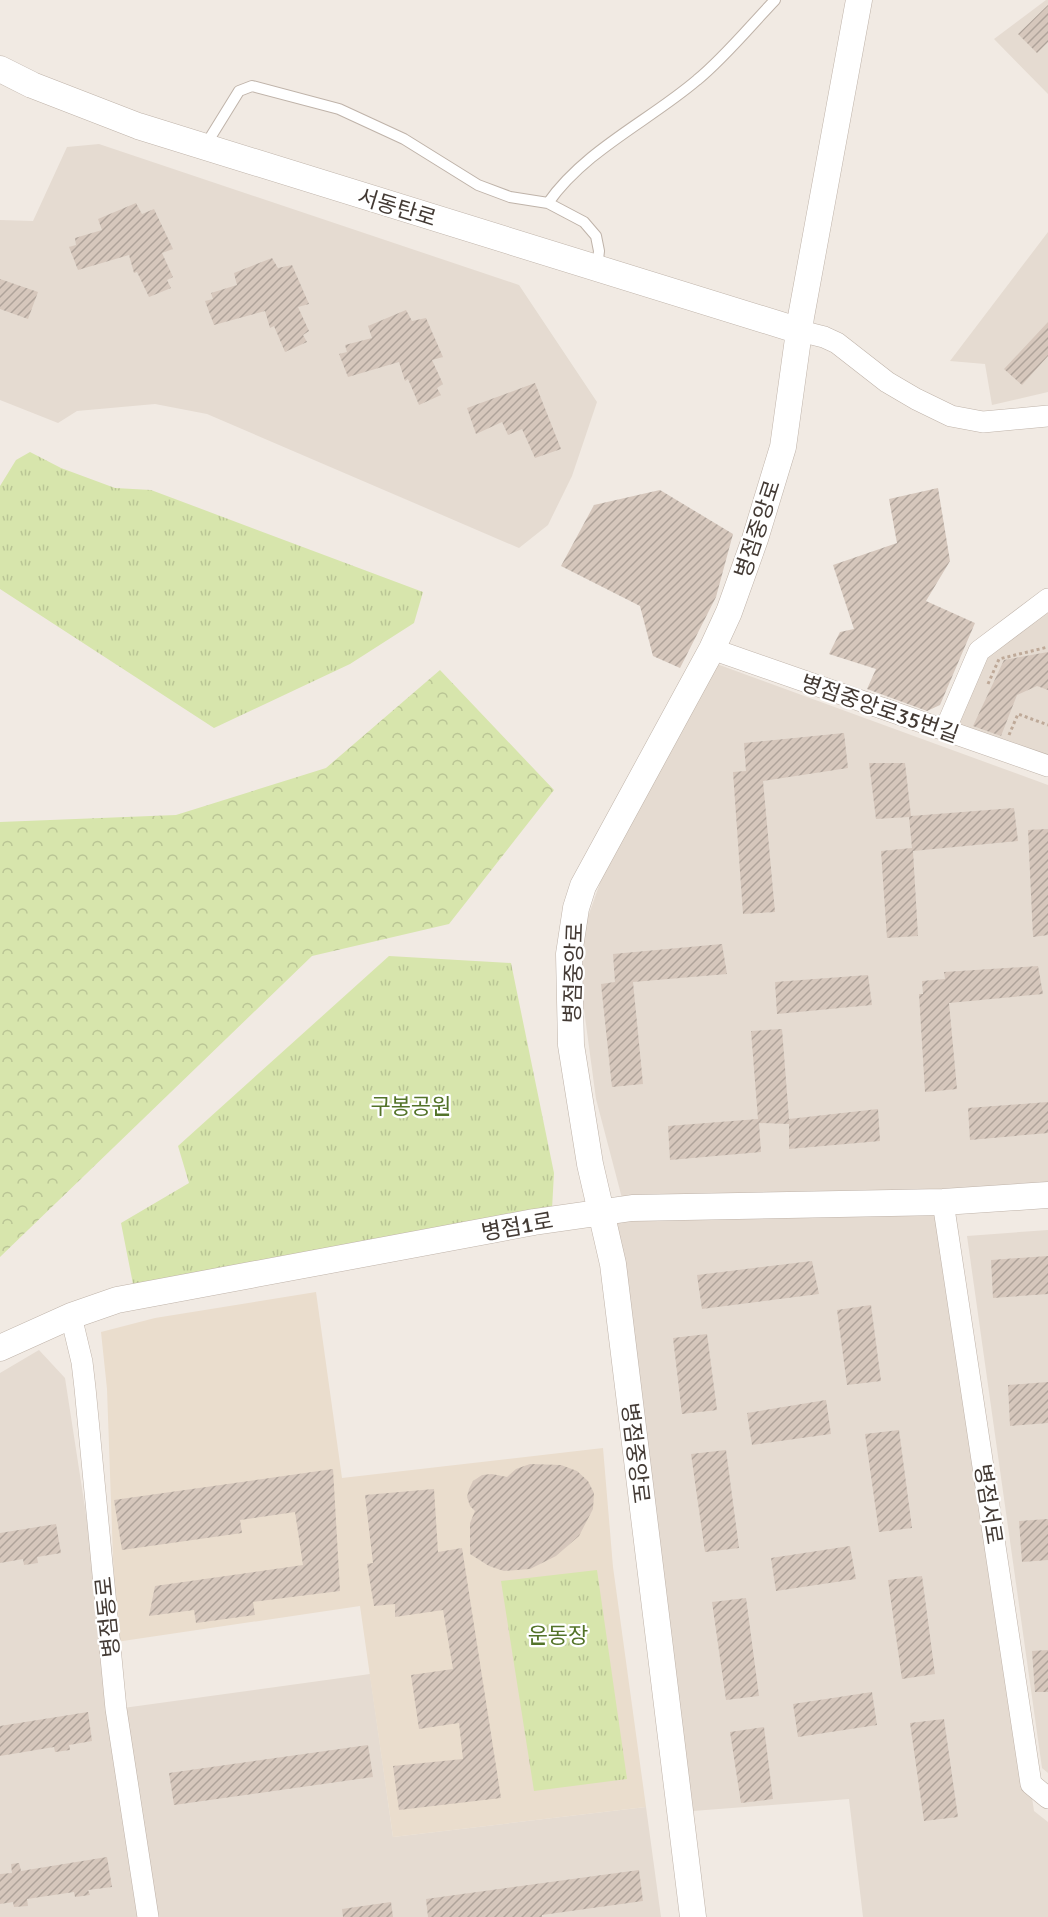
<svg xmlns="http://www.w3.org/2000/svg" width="1048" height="1917" viewBox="0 0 1048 1917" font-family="Signika,'Noto Sans KR',sans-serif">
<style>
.residential{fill:#e5dbd1}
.education{fill:#eaddcd}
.grass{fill:url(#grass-tufts)}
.forest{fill:url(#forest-crowns)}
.building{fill:url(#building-hatch)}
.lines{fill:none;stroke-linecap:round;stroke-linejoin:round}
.service-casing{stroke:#bfb3a9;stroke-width:12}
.minor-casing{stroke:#bfb3a9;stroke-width:22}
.tertiary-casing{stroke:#bfb3a9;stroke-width:27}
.path{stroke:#bea998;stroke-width:3;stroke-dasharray:3 3;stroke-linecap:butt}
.service{stroke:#fff;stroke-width:10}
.minor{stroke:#fff;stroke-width:21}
.tertiary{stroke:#fff;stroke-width:26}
.labels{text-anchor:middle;stroke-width:4.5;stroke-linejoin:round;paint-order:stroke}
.street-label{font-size:22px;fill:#433a34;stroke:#fff}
.park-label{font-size:22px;fill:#537329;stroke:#fff}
</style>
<defs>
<pattern id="grass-tufts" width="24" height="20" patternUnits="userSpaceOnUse" patternTransform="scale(1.5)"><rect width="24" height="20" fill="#d7e5ac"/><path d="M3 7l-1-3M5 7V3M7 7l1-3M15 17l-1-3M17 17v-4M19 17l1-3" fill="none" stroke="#bac595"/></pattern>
<pattern id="forest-crowns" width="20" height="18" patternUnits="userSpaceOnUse" patternTransform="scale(1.5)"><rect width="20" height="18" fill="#d7e5ac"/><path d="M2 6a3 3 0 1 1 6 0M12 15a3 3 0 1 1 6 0" fill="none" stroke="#bac595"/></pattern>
<pattern id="building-hatch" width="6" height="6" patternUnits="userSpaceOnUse" patternTransform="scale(1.5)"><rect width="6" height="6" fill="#d6c7bc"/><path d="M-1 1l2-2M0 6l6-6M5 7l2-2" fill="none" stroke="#afa39a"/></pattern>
</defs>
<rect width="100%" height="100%" fill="#f1eae3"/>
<!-- residential -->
<path class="residential" d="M1046,0H1048V94L994,39Z
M99,144L519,285L597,402L572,476L548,525L519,548L207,414L155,404L77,411L58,423L0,400V220L33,221L67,147Z
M1048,232V392L992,405L985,364L950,361Z
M1048,599V766L945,730L979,651Z
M706,660L1048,785V1189L623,1202L596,1099L576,950L647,752Z
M933,1202L951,1256L1034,1811L1048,1822V1917H863L849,1799L680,1812L602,1212Z
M1048,1230V1773L1042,1768L967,1236Z
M39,1350L65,1378L116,1709L370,1674L393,1837L646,1807L661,1917H0V1373Z"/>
<!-- education -->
<path class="education" d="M316,1292L342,1478L603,1448L613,1567L646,1807L393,1837L360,1606L116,1642L107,1389L101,1332L155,1318Z"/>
<!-- grass -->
<path class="grass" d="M30,452L61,468L115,488L151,490L423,592L414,623L350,664L214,728L0,589V486L16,460Z
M389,956L511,963L554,1173L552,1209L133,1284L121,1223L189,1183L178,1146Z
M597,1570L627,1779L534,1791L501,1581Z"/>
<!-- forest -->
<path class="forest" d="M440,670L554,790L449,924L312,956L0,1257V822L176,815L326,768Z"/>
<!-- building -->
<path class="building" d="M1048,5V42L1037,53L1018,34Z
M136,203L142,214L154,209L173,249L162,253L173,277L167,280L171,288L149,297L137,272L134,273L129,255L78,270L69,247L76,245L75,238L102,230L98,219Z
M272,258L278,268L292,265L309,304L298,307L309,331L303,335L307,342L285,352L274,326L270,328L265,311L214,325L205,301L213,299L211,293L237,285L234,273Z
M0,279L38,292L28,319L0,309Z
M406,310L412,321L426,318L443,357L432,360L443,384L437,388L441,395L419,405L408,379L405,381L399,362L348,377L339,354L347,352L345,345L372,338L368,326Z
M1048,322V356L1022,385L1004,369Z
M535,383L561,449L535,458L522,429L508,435L502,422L476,434L467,408Z
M938,488L950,561L926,601L975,623L940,705L927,711L867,689L876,669L829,654L840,632L854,629L833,565L897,543L889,499Z
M660,490L733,534L716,597L680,668L653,656L640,606L561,566L594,505Z
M1048,652V690L1037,686L1017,695L1001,736L973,726L1004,660Z
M844,733L848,768L763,781L775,912L743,914L733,772L746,771L744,743Z
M869,763H905L911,816L1014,808L1018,841L913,851L918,936L887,938L881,851L912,848L909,817L876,819Z
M1048,829V935L1033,937L1028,830Z
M722,944L727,974L633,982L643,1084L612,1087L601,984L615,982L613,954Z
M1038,966L1043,994L949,1003L957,1089L925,1092L919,994H923L922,981L945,979L944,972Z
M868,975L872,1005L777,1014L775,982Z
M782,1029L789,1119L878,1109L880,1141L789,1149V1124L759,1123L761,1152L670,1160L668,1126L758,1119L751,1031Z
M1048,1102V1133L970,1140L968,1108Z
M1048,1256V1294L993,1298L991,1260Z
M812,1261L819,1294L702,1309L697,1275Z
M871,1305L881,1381L847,1385L837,1310Z
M707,1334L717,1410L682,1414L673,1338Z
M1048,1382V1423L1010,1426L1008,1385Z
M826,1400L831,1434L752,1445L747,1413Z
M899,1430L912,1528L879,1532L865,1434Z
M726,1450L739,1548L705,1552L691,1454Z
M530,1464L561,1465L577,1471L588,1481L594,1493L593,1509L579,1536L556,1556L530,1569L504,1571L489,1566L470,1554V1523L475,1511L470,1506L467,1497L469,1489L473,1481L482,1475L492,1474L507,1477L516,1469Z
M333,1469L340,1591L253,1602L255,1615L196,1623L194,1610L149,1616L155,1586L303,1565L295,1512L240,1520L242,1533L122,1550L114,1500Z
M434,1489L438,1552L462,1548L501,1798L399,1810L393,1766L463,1759L459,1723L419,1729L411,1675L453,1669L443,1610L395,1617V1604L374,1606L367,1564L373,1563L365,1495Z
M1048,1519V1560L1022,1562L1019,1521Z
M56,1524L61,1553L37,1557L38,1563L24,1565L23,1559L0,1563V1533Z
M850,1546L856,1579L776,1591L771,1558Z
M922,1576L935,1674L902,1679L888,1580Z
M746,1598L759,1696L726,1700L712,1602Z
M1048,1650V1692H1035L1032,1651Z
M872,1692L877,1725L798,1737L793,1704Z
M88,1712L92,1741L69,1745L70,1750L55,1752L54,1747L0,1756V1726Z
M944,1719L958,1817L924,1821L910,1723Z
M764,1727L773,1799L741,1803L730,1732Z
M368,1745L373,1777L174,1805L169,1773Z
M107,1857L112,1887L88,1890L90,1895L75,1897L74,1892L27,1899L28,1906L14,1907L13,1902L0,1904V1874L12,1873L11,1864L19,1863L21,1871Z
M639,1870L643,1901L542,1915V1917H428L426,1899Z
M391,1902L393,1917H343L342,1909Z"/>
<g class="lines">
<defs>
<path id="service" d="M205,146L239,91L252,86L339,109L404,139L478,185L510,197L548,203L584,222L596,236L599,251L597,268
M548,203C585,150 649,121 697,80C724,58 751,25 775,0"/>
<path id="minor" d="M800,331L824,337L837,343L887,382L916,399L951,416L983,422L1048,416
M712,649L1048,766
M945,730L979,651L1048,599
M943,1202L1031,1784L1048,1798
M71,1316L82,1362L85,1388L116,1709L148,1917"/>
<path id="tertiary" d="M0,69L32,85L138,126L800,331
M0,1348L71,1316L117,1300L534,1222L632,1208L943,1202L1048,1195
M693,1917L613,1264L590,1164L571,1045L569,954L576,908L583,886L712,649L729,612L755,539L783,447L801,317L859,0"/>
</defs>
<!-- service casing -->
<use href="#service" class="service-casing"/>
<!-- minor casing -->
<use href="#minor" class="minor-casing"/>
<!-- tertiary casing -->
<use href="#tertiary" class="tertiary-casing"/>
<!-- path -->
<path class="path" d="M988,684L999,659L1048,647
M1009,735L1018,714L1048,725"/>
<!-- service -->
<use href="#service" class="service"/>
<!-- minor -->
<use href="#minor" class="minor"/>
<!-- tertiary -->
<use href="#tertiary" class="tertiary"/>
</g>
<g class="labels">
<!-- street labels -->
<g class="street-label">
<text transform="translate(397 207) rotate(17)" y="8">서동탄로</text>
<text transform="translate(757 529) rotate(-72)" y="8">병점중앙로</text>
<text transform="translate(880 708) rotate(19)" y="8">병점중앙로35번길</text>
<text transform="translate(573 973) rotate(-88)" y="8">병점중앙로</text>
<text transform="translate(517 1226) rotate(-10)" y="8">병점1로</text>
<text transform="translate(636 1453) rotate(83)" y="8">병점중앙로</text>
<text transform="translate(989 1504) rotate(81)" y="8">병점서로</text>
<text transform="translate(107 1617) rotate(-96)" y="8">병점동로</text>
</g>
<!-- park labels -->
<g class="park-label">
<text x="411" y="1114">구봉공원</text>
<text x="558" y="1643">운동장</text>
</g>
</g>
</svg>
